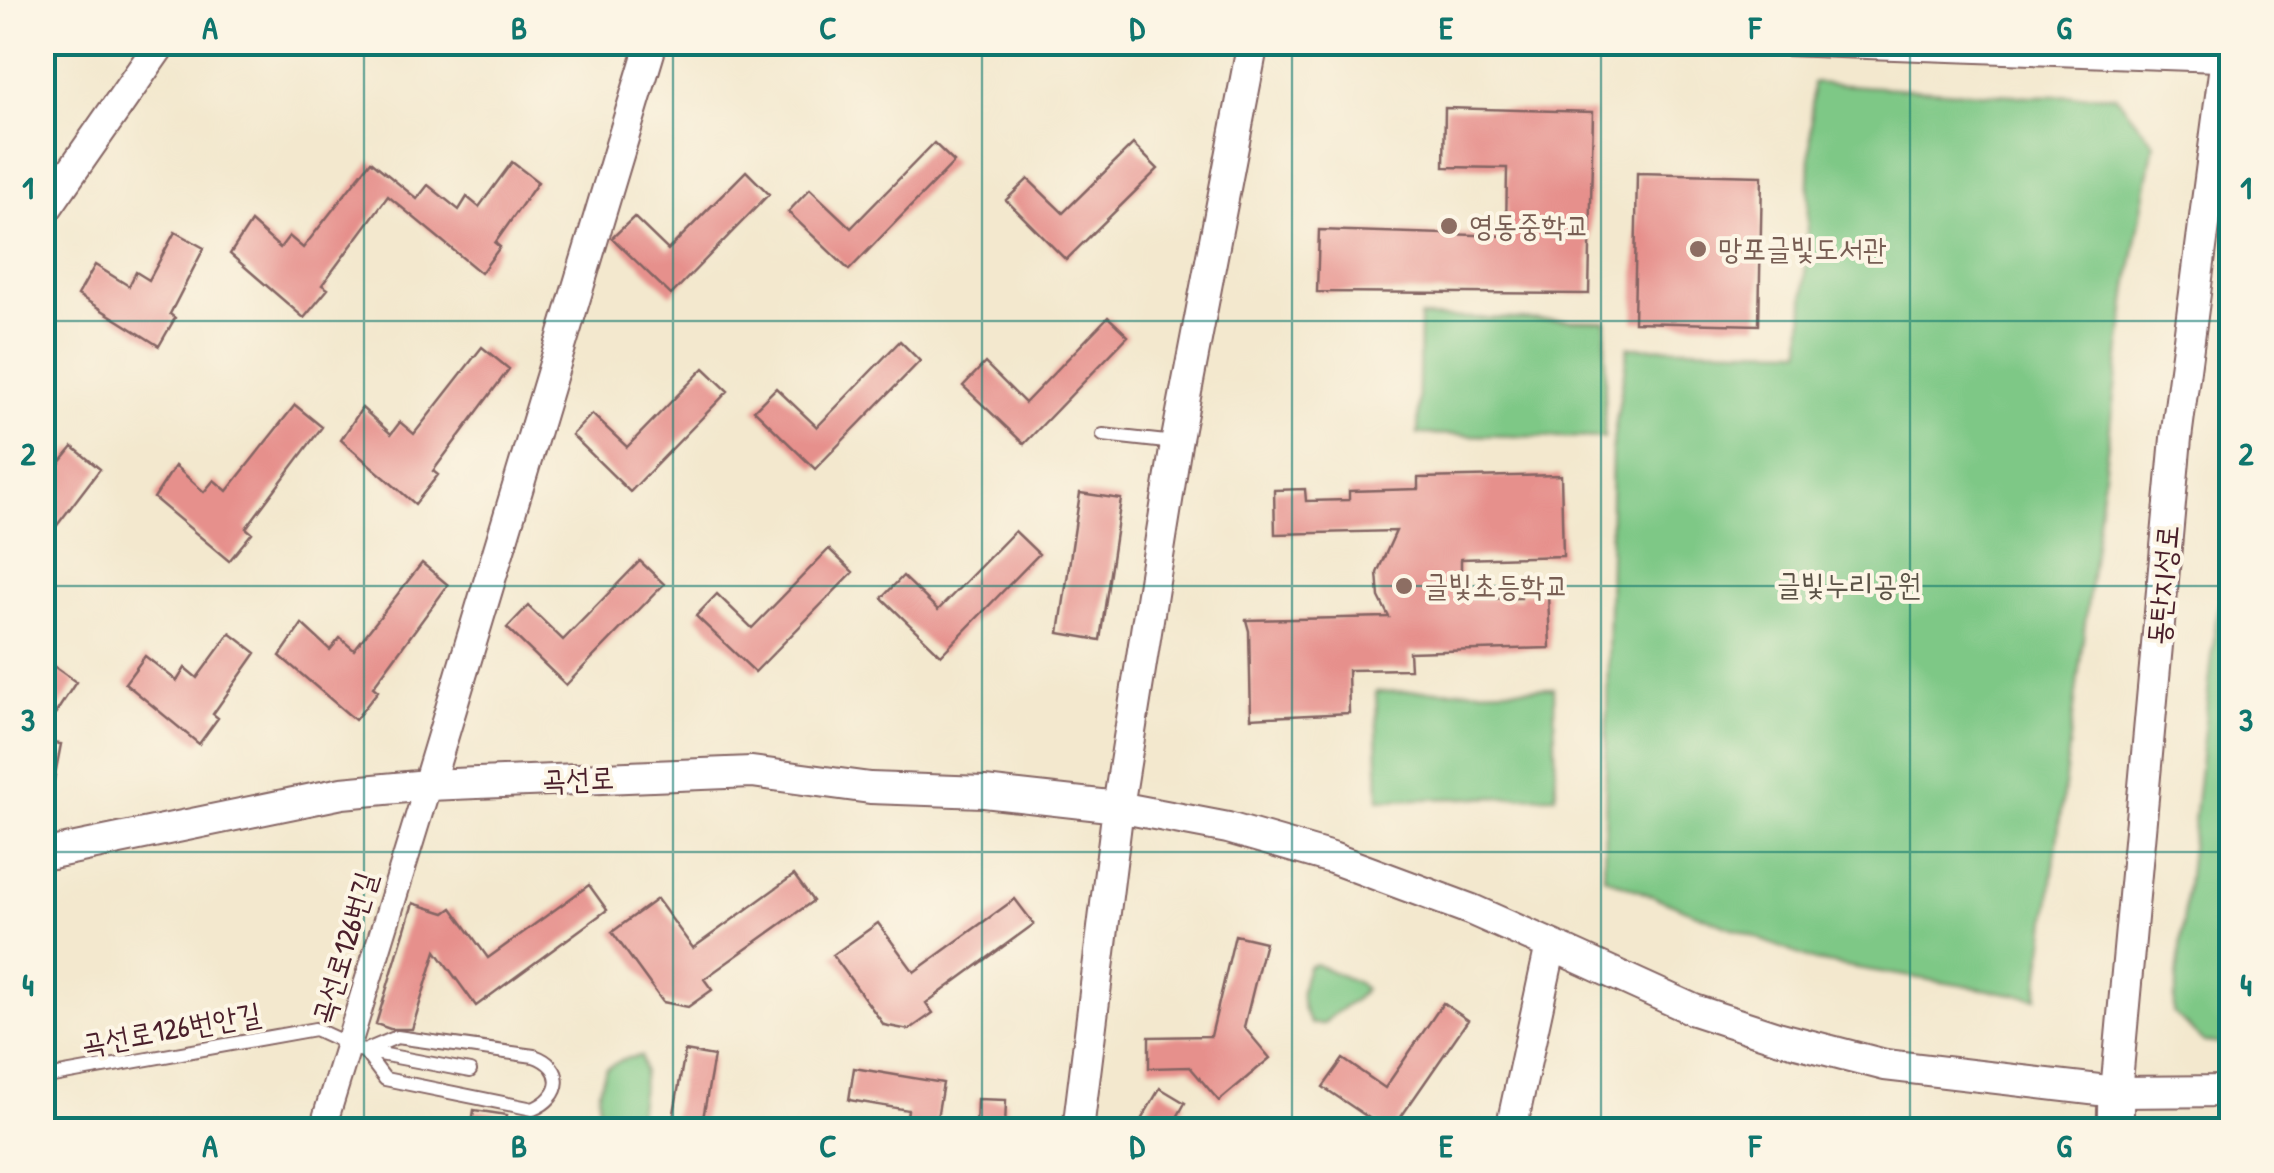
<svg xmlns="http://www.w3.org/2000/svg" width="2274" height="1173" viewBox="0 0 2274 1173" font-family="'Patrick Hand','Poor Story',sans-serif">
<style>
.green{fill:#7ec886;stroke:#647458;stroke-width:2.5}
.building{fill:#e6908c}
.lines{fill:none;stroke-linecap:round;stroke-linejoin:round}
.service-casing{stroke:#856564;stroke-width:16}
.minor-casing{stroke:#856564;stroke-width:29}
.tertiary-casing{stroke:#856564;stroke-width:34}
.secondary-casing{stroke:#856564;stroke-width:39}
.service{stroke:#fff;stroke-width:12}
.minor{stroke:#fff;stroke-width:25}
.tertiary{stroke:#fff;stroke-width:30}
.secondary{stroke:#fff;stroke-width:35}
.grid{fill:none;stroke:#0f766e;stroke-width:2.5;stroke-opacity:0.55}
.education-dot{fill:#8d6e63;stroke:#fcf5e5;stroke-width:4}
.labels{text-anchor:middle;stroke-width:8;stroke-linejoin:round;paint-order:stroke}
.education-label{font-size:30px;fill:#785e54;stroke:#fcf5e5;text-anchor:start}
.park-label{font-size:30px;fill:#5a5246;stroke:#fcf5e5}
.street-label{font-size:30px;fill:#4a1f2b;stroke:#fcf5e5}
.neatline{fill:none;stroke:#0f766e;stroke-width:4}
.grid-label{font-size:32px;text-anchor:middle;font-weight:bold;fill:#0f766e}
</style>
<rect width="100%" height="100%" fill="#fcf5e5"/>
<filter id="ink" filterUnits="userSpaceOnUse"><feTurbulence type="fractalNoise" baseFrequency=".01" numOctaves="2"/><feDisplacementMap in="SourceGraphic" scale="20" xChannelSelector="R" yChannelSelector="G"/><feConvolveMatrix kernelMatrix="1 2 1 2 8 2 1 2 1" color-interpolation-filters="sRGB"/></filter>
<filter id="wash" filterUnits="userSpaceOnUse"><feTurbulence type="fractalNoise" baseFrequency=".0048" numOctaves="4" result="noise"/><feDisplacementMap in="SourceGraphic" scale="40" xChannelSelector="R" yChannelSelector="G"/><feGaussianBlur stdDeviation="2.25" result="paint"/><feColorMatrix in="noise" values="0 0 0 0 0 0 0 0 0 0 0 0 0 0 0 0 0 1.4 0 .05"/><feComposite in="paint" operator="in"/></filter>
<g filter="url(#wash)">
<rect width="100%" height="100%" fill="#f3e8ce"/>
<!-- green -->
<path class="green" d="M1813,83L2029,96L2115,95L2154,143L2128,287L2037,998L1815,961L1604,877L1612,447L1628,347L1802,350Z
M1420,317L1606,321L1604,438L1418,434Z
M2231,555V1045L2204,1042L2173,1013L2216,621Z
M1554,688L1556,796L1379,800L1376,692Z
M1315,964L1358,983L1365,989C1356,1004 1335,1009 1324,1024H1311C1298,1005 1300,988 1308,967Z
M641,1056L644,1072L636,1130H598L599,1090L606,1069L623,1059Z"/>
<g id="blocks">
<!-- building -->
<path class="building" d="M1445,108L1593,112L1589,294L1317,292L1319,230L1506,236L1507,168L1444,167Z
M934,143L954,162L849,270L788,212L810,189L851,228Z
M1133,144L1158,169L1066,260L1006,200L1028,179L1063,213Z
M371,161L417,199L428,185L459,210L467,197L479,207L512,162L538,182L495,243L500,247L481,273L388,196L322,285L328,289L304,318L230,254L251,222L280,248L289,236L303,248Z
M746,171L769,194L671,295L612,238L634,217L668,250Z
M1637,173L1762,176L1759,325L1634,322Z
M175,232L204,248L170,314L175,318L159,346L78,295L95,265L129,286L136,272L149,280Z
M1108,317L1128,336L1024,444L963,386L985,363L1025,403Z
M900,341L920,361L815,469L754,410L776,388L817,427Z
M482,347L509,369L433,471L438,475L415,504L341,440L362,408L391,434L400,422L414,434Z
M704,368L728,391L630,492L572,435L592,414L627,447Z
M295,405L322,427L246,528L252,533L229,561L154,498L175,466L204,492L214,480L227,491Z
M73,447L100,469L42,545V485Z
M1561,475L1563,556L1461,559V580L1457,599L1521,598V593L1548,592L1550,648L1409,652L1410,669L1348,670L1349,713L1251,718L1249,631L1246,620L1389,617L1379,597L1377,573L1396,531L1275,534L1274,490L1305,489L1306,501L1349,500V491L1418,489V478Z
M1080,493L1121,499L1100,640L1059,633Z
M1015,531L1039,554L941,655L882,598L903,576L938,610Z
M829,549L853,572L755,672L696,616L717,594L752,628Z
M640,561L664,584L566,685L507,628L528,606L563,640Z
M422,563L448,585L373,687L378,691L355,720L280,656L302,624L330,650L340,638L354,650Z
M230,633L256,653L213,714L218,718L199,744L125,683L145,656L177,681L185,668L197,678Z
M49,663L76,682L42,734V672Z
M42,742L61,744L51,796L42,795Z
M794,875L813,901L704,979L712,990L688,1007L663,1002L612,932L657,899L693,948Z
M589,885L607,910L476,1006L436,951L412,1029H390L376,1024L413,903L445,913L452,908L488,958Z
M1015,899L1034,924L926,1003L933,1013L909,1030L884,1025L833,955L878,923L914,972Z
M1235,935L1265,942L1244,1027L1270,1058L1219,1101L1190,1067L1149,1068V1037L1211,1036Z
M1443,1003L1468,1020L1392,1130H1387L1323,1087L1343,1059L1385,1088Z
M685,1051L714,1056L701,1130H671Z
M854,1068L943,1083L935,1130H905L908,1110L849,1100Z
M1160,1088L1185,1103L1170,1130H1135Z
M977,1099L1006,1100L1005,1130H976Z
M474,1110L507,1115L504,1130H471Z"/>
</g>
</g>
<g filter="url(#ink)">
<use href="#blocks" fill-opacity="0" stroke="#856564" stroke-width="2.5"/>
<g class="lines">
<defs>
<path id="service" d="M1103,435L1175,443
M397,1037L534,1056C566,1067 563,1097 533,1109L385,1079L364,1051Z
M359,1050L470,1071
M42,1078L315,1029L352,1046"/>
<path id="minor" d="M1771,42L2232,59
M322,1130L428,785"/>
<path id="tertiary" d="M42,214L162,42
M428,785L652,42
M42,855L342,793L428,785L752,772L870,788L984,792L1118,807L1228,828L1332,858L1472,910L1551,945
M2116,1092L2176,438L2228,42
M1078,1130L1118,807L1176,444L1253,42
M1511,1130L1551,945L1694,1010L1777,1037L1885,1065L2116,1092L2232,1091"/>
<path id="secondary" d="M2115,1130L2116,1092"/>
</defs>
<!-- service casing -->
<use href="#service" class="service-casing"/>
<!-- minor casing -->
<use href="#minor" class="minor-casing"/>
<!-- tertiary casing -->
<use href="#tertiary" class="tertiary-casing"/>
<!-- secondary casing -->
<use href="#secondary" class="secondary-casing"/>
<!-- service -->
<use href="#service" class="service"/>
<!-- minor -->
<use href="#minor" class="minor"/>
<!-- tertiary -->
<use href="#tertiary" class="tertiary"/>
<!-- secondary -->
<use href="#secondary" class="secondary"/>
</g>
</g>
<!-- grid -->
<path class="grid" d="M364,42V1130M673,42V1130M982,42V1130M1292,42V1130M1601,42V1130M1910,42V1130M42,321H2232M42,586H2232M42,852H2232"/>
<!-- markers -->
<g class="education-dot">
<circle cx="1449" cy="226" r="10"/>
<circle cx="1698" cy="249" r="10"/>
<circle cx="1404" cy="586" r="10"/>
</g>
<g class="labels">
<!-- education labels -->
<g class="education-label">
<text x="1469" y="236">영동중학교</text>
<text x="1718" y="259">망포글빛도서관</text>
<text x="1424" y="596">글빛초등학교</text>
</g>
<!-- park labels -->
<g class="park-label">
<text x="1849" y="595">글빛누리공원</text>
</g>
<!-- street labels -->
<g class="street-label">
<text transform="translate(2163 585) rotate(-85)" y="10">동탄지성로</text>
<text transform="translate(578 779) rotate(-2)" y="10">곡선로</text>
<text transform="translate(344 948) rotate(-73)" y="10">곡선로126번길</text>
<text transform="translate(171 1029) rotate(-10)" y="10">곡선로126번안길</text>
</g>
</g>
<!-- margin -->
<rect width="2274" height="1173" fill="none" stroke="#fcf5e5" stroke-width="110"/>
<rect x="55" y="55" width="2164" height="1063" class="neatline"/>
<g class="grid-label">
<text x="210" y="39">A</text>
<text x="519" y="39">B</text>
<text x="828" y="39">C</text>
<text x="1137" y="39">D</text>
<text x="1446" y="39">E</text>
<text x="1755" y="39">F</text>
<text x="2064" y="39">G</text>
<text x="28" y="199">1</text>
<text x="2246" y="199">1</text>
<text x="28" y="465">2</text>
<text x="2246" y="465">2</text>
<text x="28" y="731">3</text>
<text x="2246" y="731">3</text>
<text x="28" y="996">4</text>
<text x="2246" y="996">4</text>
<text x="210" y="1157">A</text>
<text x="519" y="1157">B</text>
<text x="828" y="1157">C</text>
<text x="1137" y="1157">D</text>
<text x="1446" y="1157">E</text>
<text x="1755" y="1157">F</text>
<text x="2064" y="1157">G</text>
</g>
</svg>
